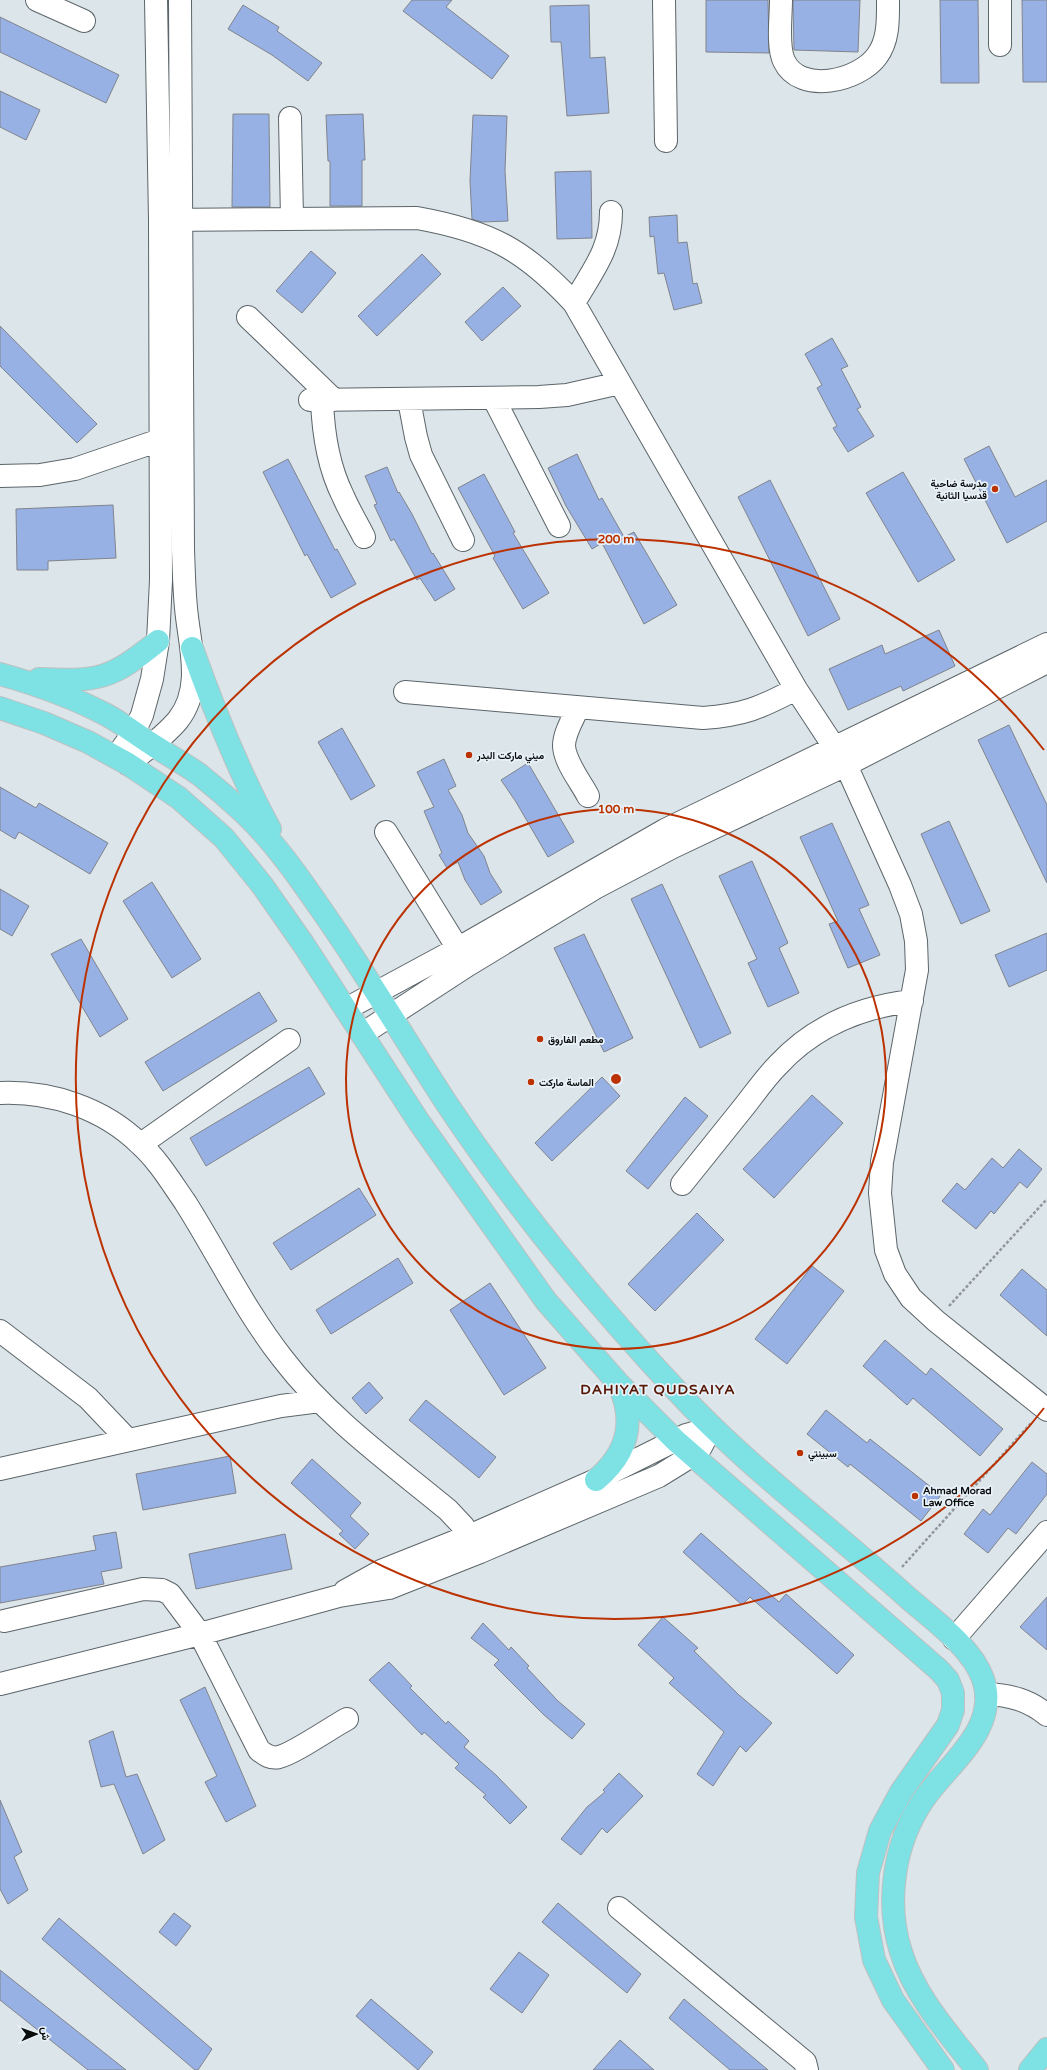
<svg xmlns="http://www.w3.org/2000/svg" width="1047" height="2070" viewBox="0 0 1047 2070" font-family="'Varela Round',Vazirmatn,sans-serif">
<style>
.building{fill:#98b1e5;stroke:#80848c}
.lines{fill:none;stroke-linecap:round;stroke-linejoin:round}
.minor-casing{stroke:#5c6569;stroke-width:24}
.major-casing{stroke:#bfc0c0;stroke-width:24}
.path{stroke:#90979a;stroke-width:2.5;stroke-dasharray:3 2;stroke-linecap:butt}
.minor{stroke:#fff;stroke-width:22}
.major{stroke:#7ee2e5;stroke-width:22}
.ring{fill:none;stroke:#bb3200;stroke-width:2}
.poi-dot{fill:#bb3200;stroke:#e9f2f8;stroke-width:1.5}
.labels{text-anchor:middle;stroke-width:3.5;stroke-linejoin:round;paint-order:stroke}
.poi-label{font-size:10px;font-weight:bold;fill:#090c0d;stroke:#e9f2f8;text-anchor:start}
.district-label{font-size:14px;font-weight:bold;letter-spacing:1px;fill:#591705;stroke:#e9f2f8}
.centre{fill:#bb3200;stroke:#e9f2f8;stroke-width:2}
.ring-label{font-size:12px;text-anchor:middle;font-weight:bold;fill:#bb3200;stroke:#e9f2f8;stroke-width:3.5;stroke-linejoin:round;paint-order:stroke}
</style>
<rect width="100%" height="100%" fill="#dce5ea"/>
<!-- building -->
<path class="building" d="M412,0H452L446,7L509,56L492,79L403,11Z
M706,0H768L769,53L706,52Z
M793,0H860L858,52L794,50Z
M940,0H978L979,83H941Z
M1022,0H1047V82H1023Z
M243,5L279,27L277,31L322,63L308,81L272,55L228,29Z
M589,5L590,58L605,57L609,113L567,116L561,42H551L550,6Z
M0,17L119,75L106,103L0,52Z
M0,91L40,110L26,140L0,127Z
M233,114H269L270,207H232Z
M363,114L365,160H362V206H330V161H328L326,115Z
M473,115L507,116L505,171L508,221L482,222L472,219L470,181Z
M591,171L592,238L557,239L555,172Z
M677,215L678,243L687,242L693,284L697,283L702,303L674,310L664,273L658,274L654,236L650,237L649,217Z
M311,251L336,273L302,313L276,291Z
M422,254L441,274L377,336L358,316Z
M503,287L521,306L482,341L465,322Z
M0,326L97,424L77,443L0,366Z
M832,338L848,366L841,369L861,407L857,409L874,436L848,452L833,428L837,426L817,388L822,385L805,354Z
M989,446L1015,497L1047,480V521L1007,543L964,459Z
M577,454L599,500L602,498L624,537L634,532L677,605L644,624L602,543L592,549L566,506L548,468Z
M288,459L335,550L337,549L356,584L331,598L307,554L305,556L263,472Z
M387,467L398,493L399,492L412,514L432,554L433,553L455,589L435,601L420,578L417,580L394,539L391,541L374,505L377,504L365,476Z
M903,472L955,560L918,582L866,493Z
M484,474L515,532L513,533L549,593L523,609L493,558L495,556L458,488Z
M770,480L840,619L808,636L738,497Z
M113,505L116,558L48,561V570H17L16,509Z
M939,630L955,666L903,691L901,686L848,710L829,669L882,645L885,654Z
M1009,725L1047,805V883L978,740Z
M342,728L375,786L351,800L318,742Z
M444,759L456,786L448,790L462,815L468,833L484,856L490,873L502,892L481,905L465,880L458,862L447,868L439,855L442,853L424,811L434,807L417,772Z
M528,763L574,842L548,857L516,802L501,780Z
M0,787L36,808L39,803L108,843L90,874L19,832L15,839L0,830Z
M949,821L990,911L961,924L921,834Z
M832,823L869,905L859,909L880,955L848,968L829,924L838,921L800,837Z
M752,861L788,943L779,948L799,993L768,1007L748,963L757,959L719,876Z
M152,882L201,959L172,978L123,901Z
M662,884L731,1033L700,1048L631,899Z
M0,889L29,906L12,936L0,929Z
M1047,933V970L1009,987L995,955Z
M584,934L633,1038L604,1052L554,948Z
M81,939L128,1019L100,1037L51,954Z
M259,992L277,1021L163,1091L145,1062Z
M309,1067L325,1094L206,1166L190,1138Z
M602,1077L620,1096L552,1161L535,1143Z
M812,1095L843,1123L774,1198L743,1169Z
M685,1097L708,1116L648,1189L626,1171Z
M1019,1149L1042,1169L1027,1188L1020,1182L994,1214L991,1211L976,1229L942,1201L957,1183L965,1190L992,1158L1003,1168Z
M359,1188L376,1215L291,1270L273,1243Z
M697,1213L724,1240L655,1311L628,1284Z
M398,1258L413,1283L331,1334L316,1310Z
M812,1266L844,1291L787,1364L755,1339Z
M1022,1269L1047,1290V1336L1000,1295Z
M490,1283L546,1368L504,1395L450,1310Z
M885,1340L926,1375L931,1368L1003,1429L980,1456L913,1398L907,1405L863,1366Z
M369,1382L383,1398L366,1414L352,1398Z
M426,1400L496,1457L479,1478L409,1420Z
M826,1410L867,1443L870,1439L941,1495L921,1521L850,1464L848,1467L807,1434Z
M230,1456L236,1493L143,1510L136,1474Z
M312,1459L361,1503L350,1516L369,1534L355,1549L339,1534L343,1531L291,1483Z
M1032,1462L1047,1474V1494L1016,1534L1008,1528L988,1553L964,1534L983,1509L990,1515Z
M116,1532L122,1568L101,1572L104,1584L0,1603V1567L96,1550L93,1536Z
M701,1533L779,1602L786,1594L854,1655L837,1674L750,1597L742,1605L683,1552Z
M285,1534L292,1569L196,1589L189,1554Z
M1047,1597V1650L1020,1627Z
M663,1617L698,1648L694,1651L739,1695L772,1723L746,1752L740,1746L713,1786L697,1774L724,1732L669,1683L674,1678L638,1645Z
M483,1623L509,1650L511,1647L529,1666L527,1668L558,1701L585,1724L572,1739L544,1715L494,1665L499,1660L471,1638Z
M389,1662L412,1686L410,1688L446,1724L448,1721L469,1741L464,1747L496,1775L527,1807L510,1824L483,1797L486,1795L455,1768L459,1764L424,1732L422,1735L369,1680Z
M205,1687L256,1806L226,1822L205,1782L217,1776L180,1700Z
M113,1731L126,1777L137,1774L165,1840L143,1854L114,1784L101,1787L89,1741Z
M619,1773L643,1796L607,1833L602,1828L581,1855L561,1839L587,1807L605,1792L603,1790Z
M0,1800L22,1852L14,1857L28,1890L8,1904L0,1889Z
M558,1903L641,1974L627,1993L542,1922Z
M174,1913L191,1926L176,1946L159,1932Z
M59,1918L212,2049L198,2070H195L42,1939Z
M519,1952L549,1975L522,2013L490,1989Z
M0,1970L126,2070H88L0,2000Z
M371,1999L433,2052L418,2070L356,2016Z
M684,1999L768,2070H730L669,2018Z
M620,2040L654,2070H593Z"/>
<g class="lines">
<defs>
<path id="minor" d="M37,0L84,21
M664,0L666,141
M781,0C781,17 777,46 784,61C800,95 859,81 877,56C889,40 888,19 888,0
M1000,45V0
M290,118L292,219
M160,220L417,218C489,231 524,249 574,303L796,689L846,765L900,885L911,914L916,941L917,970L882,1162L880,1193L886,1250L895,1274L911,1298L936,1321L1047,1410
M574,303C592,271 611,250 611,212
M248,317L334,400
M494,399L559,526
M310,400L539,397L567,395L620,383
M322,400C323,431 329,468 343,496C349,510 357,523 364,537
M409,400L416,437L421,455L463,540
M0,476L40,475L75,469L160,440
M405,692L703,718C744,715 760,708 796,689
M578,708C573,719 564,733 564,746C565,763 581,782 588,796
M116,757L134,732L142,715L152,679L158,641L161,580L160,220L156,0
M128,764C145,750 164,737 178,720C202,690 191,650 187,617C184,594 184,572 183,550L180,0
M386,832L465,960
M346,1009L457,949L665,830L1047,644
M362,1034L468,965L595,888L673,847L846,765L1047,662
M0,1093C51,1091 103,1108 140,1144C158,1160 171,1182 185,1202C218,1254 245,1311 283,1359C328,1418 391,1463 448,1510L463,1526L480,1552
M141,1144L289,1040
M682,1184C703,1158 723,1133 743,1108C755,1093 765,1078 778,1065C814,1026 860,1007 912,1001
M0,1331L88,1398L127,1439
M0,1469L281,1406L320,1401
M345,1591L381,1571L469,1536L596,1480L686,1435L711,1428
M4,1621L143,1589L162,1590L170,1594L200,1634L259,1750C265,1755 271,1759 279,1757C293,1754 332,1727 347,1719
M954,1639L1047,1532
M0,1684L200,1634L339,1596L389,1588L480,1552L659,1476L693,1455L701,1447L711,1428
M986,1694C1010,1695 1029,1700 1047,1715
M619,1908L800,2058L805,2062L807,2070"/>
<path id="major" d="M192,648C214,710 238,771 270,829
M0,674C36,684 72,697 105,714C122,723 137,735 153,745C168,755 185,764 200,775C215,787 229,799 243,812C275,842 300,879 325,915C368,977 406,1041 447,1104C515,1206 593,1301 676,1390C746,1466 831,1528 907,1597C932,1619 972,1647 983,1679C1000,1728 949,1763 924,1799C894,1842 885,1902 901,1952C915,1997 949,2034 977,2070
M39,679C99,682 111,679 158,641
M0,708L44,723L88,742L128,764L179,798L224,838L262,885L304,945L419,1122L546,1301L618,1383L675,1440L939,1670L948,1680L953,1693V1710L948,1725L901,1792L880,1831L868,1873L866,1917L874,1960L893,2000L943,2070
M596,1480C627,1454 636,1423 619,1385
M1030,2070L1047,2049"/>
</defs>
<!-- minor casing -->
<use href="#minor" class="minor-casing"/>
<!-- major casing -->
<use href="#major" class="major-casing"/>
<!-- path -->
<path class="path" d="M949,1306L1047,1199
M902,1567L1032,1422"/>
<!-- minor -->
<use href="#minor" class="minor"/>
<!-- major -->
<use href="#major" class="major"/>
</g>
<!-- distance rings -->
<g class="ring">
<circle cx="616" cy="1079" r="270"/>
<path d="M1044 1408A540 540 0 1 1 1044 750"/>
</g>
<!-- markers -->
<g class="poi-dot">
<circle cx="995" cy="489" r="4"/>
<circle cx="469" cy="755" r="4"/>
<circle cx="540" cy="1039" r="4"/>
<circle cx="531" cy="1082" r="4"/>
<circle cx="800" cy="1453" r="4"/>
<circle cx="915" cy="1496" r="4"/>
</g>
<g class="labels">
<!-- poi labels -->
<g class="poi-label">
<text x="987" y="487" text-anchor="end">مدرسة ضاحية<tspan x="987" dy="12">قدسيا الثانية</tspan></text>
<text x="477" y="759">ميني ماركت البدر</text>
<text x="548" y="1043">مطعم الفاروق</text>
<text x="539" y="1086">الماسة ماركت</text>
<text x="808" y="1457">سبينتي</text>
<text x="923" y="1494">Ahmad Morad<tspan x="923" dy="12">Law Office</tspan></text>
</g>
<!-- district labels -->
<g class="district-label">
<text x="658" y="1394">DAHIYAT QUDSAIYA</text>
</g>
</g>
<circle cx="616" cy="1079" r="6" class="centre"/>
<g class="ring-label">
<text x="616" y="543">200 m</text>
<text x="616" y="813">100 m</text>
</g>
<!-- north arrow -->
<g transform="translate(36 2034) rotate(88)" stroke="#e9f2f8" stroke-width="3" paint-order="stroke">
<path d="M0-3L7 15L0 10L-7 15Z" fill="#090c0d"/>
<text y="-6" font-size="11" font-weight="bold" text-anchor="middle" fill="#090c0d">ش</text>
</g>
</svg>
